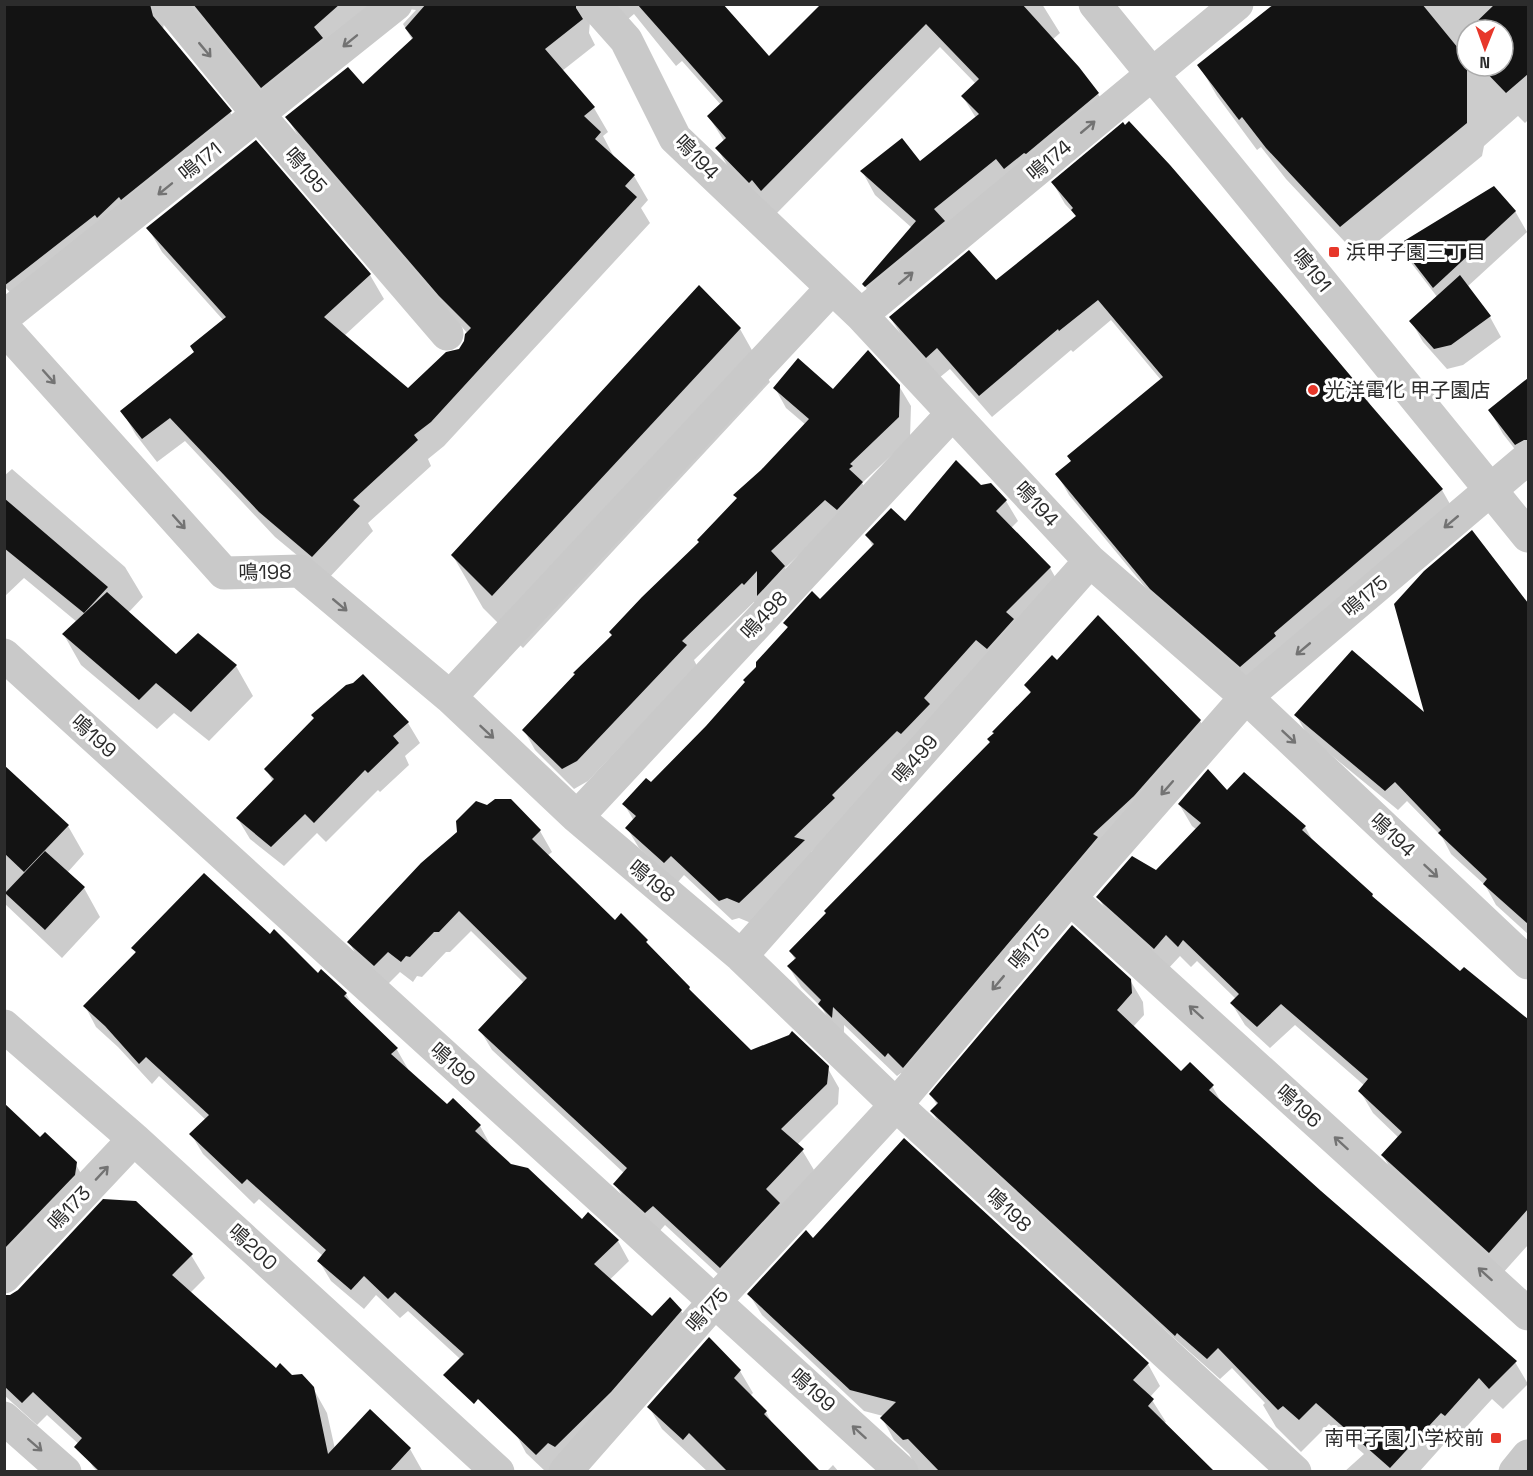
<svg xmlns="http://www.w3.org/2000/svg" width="1533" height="1476" viewBox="0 0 1533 1476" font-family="'Space Grotesk','Noto Sans JP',sans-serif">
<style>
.shadow{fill:#0003;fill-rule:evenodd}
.building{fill:#131313}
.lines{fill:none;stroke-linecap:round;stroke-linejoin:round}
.minor{stroke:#c9c9c9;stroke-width:33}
.oneway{stroke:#737373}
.poi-dot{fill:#e7372a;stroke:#fff;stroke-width:2}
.labels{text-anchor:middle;stroke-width:6;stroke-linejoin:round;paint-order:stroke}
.street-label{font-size:20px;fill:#2c2c2c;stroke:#fff}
.poi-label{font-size:20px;fill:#2c2c2c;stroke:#fff;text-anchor:start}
</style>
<rect width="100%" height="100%" fill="#fff"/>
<!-- shadow -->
<path class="shadow" d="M4,4H721L769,58L821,7L818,4H1042L1060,33L1052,40L1078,68L1098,94L1112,119L878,309L864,284L912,228L875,195L862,171L920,163L976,118L963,97L976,84L940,47L776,214L731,172L717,148L724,141L709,117L721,105L682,61L676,66L634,14L627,20L590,22L589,33L595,45L562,71L594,108L608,132L603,136L614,157L634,176L648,200L641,208L650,223L444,446L428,459L431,466L368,523L373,531L327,580L275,537L185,441L157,462L136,435L122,411L195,352L224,321L162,252L148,228L255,142L370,275L384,299L344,336L408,390L461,349L468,334L301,141L287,117L363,87L413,41L403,24L416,10L408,9L276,111L164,23L163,30L230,112L244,136L23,306L4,286Z
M1271,4H1523L1528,11V120L1525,123L1518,116L1484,146L1482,156L1359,257L1286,179L1261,147L1257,150L1217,96L1199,65L1273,7ZM1467,30H1503V66H1467Z
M1053,183L1295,312L1364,394L1373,410L1442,490L1454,511L1253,687L1164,610L1069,495L1057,474L1161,380L1111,320L1073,352L1071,350L992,417L950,369L939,378L903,338L890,317L996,282L1077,217L1065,204Z
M1515,211L1527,232L1467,287L1490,317L1501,337L1463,365L1447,369L1423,342L1411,321L1438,298L1412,264L1401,244Z
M740,329L770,382L523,648L483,608L453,556Z
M1528,380V466L1503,434L1490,411Z
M899,386L911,406L910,438L862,483L873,503L837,519L785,568L796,586L756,604L754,602L694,660L697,666L588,781L574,789L535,750L524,730L701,543L762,472L806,425L786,408L775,388L833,391Z
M12,469L125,567L143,597L128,613L176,656L198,635L236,666L253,696L209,741L174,713L157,729L81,665L64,635L77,622L24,578L4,597V476Z
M981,487L1006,501L1018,521L1011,528L1050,568L1062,589L846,819L811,852L816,861L751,923L739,918L732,920L684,875L677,883L639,848L627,828L634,821L624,804L651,785L707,727L746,683L788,629L785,623L820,601L873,547L867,535L905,523Z
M1471,532L1528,606V934L1496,905L1485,885L1451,854L1442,837L1407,801L1398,810L1308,736L1296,715L1426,716Z
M1057,662L1200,721L1212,741L915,1087L901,1073L897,1076L844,1025V1036L832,1025L822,1008L801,987L789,967L795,960L791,952L991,743L1031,694L1026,685Z
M363,676L408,723L420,743L405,756L409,765L380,792L378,790L326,842L317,833L284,866L250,839L238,819L273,782L266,769Z
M4,767L68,826L84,854L67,873L84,888L100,917L62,958L4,903Z
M1228,792L1305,827L1314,843L1372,895L1376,901L1460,973L1464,969L1528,1021V1245L1502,1274L1396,1178L1383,1156L1399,1138L1373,1113L1360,1091L1365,1086L1295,1025L1270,1048L1245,1025L1232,1004L1236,999L1197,961L1191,967L1180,956L1167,970L1111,919L1098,897L1156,871L1197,830L1192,826L1179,804Z
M510,801L540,831L552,852L547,856L615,922L646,941L652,950L689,988L693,995L751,1051L827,1067L839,1088L838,1104L797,1145L802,1150L814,1170L732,1287L665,1225L658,1233L627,1204L615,1184L624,1173L492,1050L480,1030L524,983L471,931L450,952H446L422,977L417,976L413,982L400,972L386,986L360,962L349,942L487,807Z
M270,936L318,975L346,994L355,1009L396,1048L408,1069L407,1070L447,1106L480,1126L491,1146L510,1165L582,1221L618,1241L629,1261L495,1391L408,1311L400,1318L376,1295L364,1309L331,1281L319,1261L323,1256L259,1199L254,1204L203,1154L191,1134L206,1120L159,1076L152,1084L118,1047L96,1027L85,1006L136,954L133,948Z
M1130,980L1143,1002L1144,1015L1133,1027L1181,1073L1212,1086L1223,1105L1515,1362L1528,1384L1503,1409L1492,1399L1458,1436L1454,1433L1419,1472H1344L1364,1454L1329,1424L1301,1452L1276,1427L1263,1405L1265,1403L1232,1368L1220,1379L944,1133L932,1111L937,1105L931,1095Z
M4,1106L40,1139L75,1163L87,1184L4,1261Z
M814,1240L1148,1364L1160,1386L1150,1397L1166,1422L1164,1423L1213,1472H919L909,1454L894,1440L882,1418L883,1416L864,1411L762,1315L749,1294Z
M191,1255L205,1278L190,1293L276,1370L313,1388L327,1413L335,1449H410L423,1472H98L93,1467L82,1447L47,1415L37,1425L4,1395V1313Z
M681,1311L693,1331L551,1472H546L526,1453L515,1432L652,1318Z
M740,1371L753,1393L750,1396L766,1412L774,1427L819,1472H708L662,1429L649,1407Z
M833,1465L839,1472H826Z"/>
<!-- building -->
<path class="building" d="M4,4H150L153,16L232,111L121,200L119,197L97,218L95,215L4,286Z
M193,4H340L314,27L323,38L261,88Z
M426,4H576V8L583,19L545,49L595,107L584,116L601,132L595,139L635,175L625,186L637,197L431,422L414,435L418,440L353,500L360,506L312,557L259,512L170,418L142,439L120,411L194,352L190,346L226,317L146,228L256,140L371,274L324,317L408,388L446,352L459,349L464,341L465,334L471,328L439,296L285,117L348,67L363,84L413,38L405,28Z
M637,4H723L769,56L821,4H1022L1079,67L1099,93L1026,154L1024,153L1004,169L996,159L934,209L945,221L865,287L862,284L916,221L860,171L902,138L920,161L979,114L961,96L979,79L926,24L761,191L752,180L749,183L715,148L726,138L707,116L723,101Z
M1274,4H1422L1467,59V123L1340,227L1266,148L1242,117L1239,120L1197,65Z
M1495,4H1528V74L1506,93L1480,66H1503V30H1468Z
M1129,121L1170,165L1296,311L1365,393L1362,395L1443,489L1274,633L1276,636L1240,667L1150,589L1055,474L1071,461L1067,456L1163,377L1098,300L1059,331L1058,329L979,396L937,348L926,358L889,317L969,250L996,280L1076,216L1071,210L1073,208L1051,182L1123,122L1125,125Z
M1494,186L1516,211L1433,288L1399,244Z
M1460,275L1491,316L1451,345L1434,349L1409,321Z
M699,285L741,328L492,596L451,555Z
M868,350L900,385L899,417L850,464L853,466L849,469L863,482L837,510L825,500L771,551L785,566L757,596V571L744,585L742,583L682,641L687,645L577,761L562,769L522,730L575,674L573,673L612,635L609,632L642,597L699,542L697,540L737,498L733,495L761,470L809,419L773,388L798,358L833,389Z
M1528,378V440H1524L1515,445L1488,410Z
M956,460L981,485L991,483L1007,500L996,511L1051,567L1006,612L1014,619L987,649L976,640L924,698L930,704L901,734L897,731L832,795L835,798L794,837L805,840L739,903L727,898L719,901L671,856L664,863L625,828L636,816L622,804L646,778L651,782L706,726L745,682L743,680L756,667V662L788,627L783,623L812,591L820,599L874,544L865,535L891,508L905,521Z
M4,498L108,587L84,613L4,548Z
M1472,530L1528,603V924L1483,884L1487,879L1438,833L1441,830L1395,782L1385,791L1294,715L1352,650L1424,712L1394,604L1424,571Z
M107,592L176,654L198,633L237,665L191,712L156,683L139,700L62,634Z
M1098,615L1201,720L1134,796L1093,834L1098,837L903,1068L888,1053L885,1057L833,1007L832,1018L818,1004L821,1000L787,966L796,958L789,951L826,913L824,911L990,742L987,739L994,733L992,732L1031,692L1024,685L1052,655L1057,660Z
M363,674L409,722L393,736L399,743L368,773L365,770L314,823L305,814L271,847L236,818L274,779L264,769L314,718L311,715L346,685L353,683Z
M4,765L69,825L24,872L4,853Z
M1208,769L1227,790L1244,772L1306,826L1302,830L1373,894L1372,896L1460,971L1464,967L1528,1019V1209L1489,1253L1381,1155L1402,1132L1358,1091L1368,1079L1281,1004L1257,1027L1230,1003L1239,994L1183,940L1178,947L1166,935L1154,949L1096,897L1132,856L1156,870L1201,823L1178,804Z
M495,799H511L541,830L532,839L615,920L621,913L648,940L646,942L690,987L689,989L751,1050L789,1035L792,1031L829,1066L827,1084L781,1129L804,1149L766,1189L780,1203L720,1268L653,1206L645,1213L613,1184L627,1168L478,1030L527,978L459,911L439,932H434L410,957L406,956L401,962L388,952L374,966L347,942L421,863L457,832L456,821L476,801L487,805Z
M45,851L85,887L45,930L5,893Z
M204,873L270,934L274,929L318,973L321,969L347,993L344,996L398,1048L391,1054L447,1104L453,1098L481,1125L475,1131L511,1164L528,1168L582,1219L588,1212L619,1240L594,1264L652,1316L670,1297L682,1310L611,1392L555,1447L548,1443L536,1455L478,1399L474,1404L443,1375L464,1354L395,1292L388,1299L364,1276L351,1290L317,1261L326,1250L247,1179L242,1184L189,1134L209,1115L146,1057L139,1064L105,1026L83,1006L136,952L131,948Z
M1072,925L1131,979L1132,993L1117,1010L1181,1071L1190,1062L1214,1085L1209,1090L1321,1191L1517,1361L1489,1389L1479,1378L1445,1416L1441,1413L1390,1468L1316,1403L1299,1420L1283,1406L1278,1410L1218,1348L1207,1359L1177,1333L1175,1336L930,1111L938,1103L929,1094Z
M4,1103L40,1137L45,1132L77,1162L75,1175L4,1249Z
M904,1138L1149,1363L1133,1380L1154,1399L1148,1406L1215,1472H940L908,1439L903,1440L880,1418L896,1402L850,1390L747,1294L806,1230L813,1238Z
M103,1199L136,1201L193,1254L172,1275L276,1368L280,1363L292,1375L302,1374L314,1387L328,1454L370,1409L411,1448L389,1472H100L74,1447L82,1438L33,1392L22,1403L4,1386V1295H10L18,1290Z
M709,1337L741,1370L734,1378L767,1411L764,1414L821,1472H728L689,1433L683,1440L647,1407Z"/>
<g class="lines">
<!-- minor -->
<path class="minor" d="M168,4L258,114L447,334
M594,4L626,40L675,138L861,315L1090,561L1246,697L1528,963
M1095,4L1528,536
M861,315L1237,4
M4,317L396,4
M4,328L224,573L300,571L450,697L577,817L741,956L896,1105L1295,1472
M4,655L902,1472
M450,697L832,288
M577,817L952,414
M1070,898L1528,1314
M741,956L1090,561
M4,1026L134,1139L498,1472
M4,1277L134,1139
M4,1418L65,1472
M565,1472L715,1301L896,1105L1070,898L1246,697L1528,458
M1515,1472L1528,1456"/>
</g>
<!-- one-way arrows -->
<defs><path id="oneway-shaft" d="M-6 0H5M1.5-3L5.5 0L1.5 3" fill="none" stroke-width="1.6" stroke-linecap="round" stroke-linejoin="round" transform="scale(1.5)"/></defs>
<g class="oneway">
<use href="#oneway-shaft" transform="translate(350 41) rotate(141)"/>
<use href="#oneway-shaft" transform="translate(205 50) rotate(50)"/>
<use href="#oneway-shaft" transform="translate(1088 127) rotate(-40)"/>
<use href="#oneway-shaft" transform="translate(165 189) rotate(141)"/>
<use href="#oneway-shaft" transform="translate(906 278) rotate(-40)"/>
<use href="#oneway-shaft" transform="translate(49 377) rotate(48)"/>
<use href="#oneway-shaft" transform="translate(179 522) rotate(48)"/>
<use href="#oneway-shaft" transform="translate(1451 522) rotate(140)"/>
<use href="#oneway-shaft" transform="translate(340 605) rotate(40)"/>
<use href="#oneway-shaft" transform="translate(1303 649) rotate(140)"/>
<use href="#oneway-shaft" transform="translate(487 732) rotate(43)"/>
<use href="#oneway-shaft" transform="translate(1289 737) rotate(43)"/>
<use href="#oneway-shaft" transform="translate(1167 788) rotate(131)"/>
<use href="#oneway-shaft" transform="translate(1431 871) rotate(43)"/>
<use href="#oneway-shaft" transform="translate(998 983) rotate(130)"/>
<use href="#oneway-shaft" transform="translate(1196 1012) rotate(-138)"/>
<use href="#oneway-shaft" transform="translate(1341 1143) rotate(-138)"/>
<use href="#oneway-shaft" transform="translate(102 1173) rotate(-47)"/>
<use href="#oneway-shaft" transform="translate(1485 1274) rotate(-138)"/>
<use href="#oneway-shaft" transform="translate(859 1432) rotate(-138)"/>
<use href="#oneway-shaft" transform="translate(35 1445) rotate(41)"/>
</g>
<!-- markers -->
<g class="poi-dot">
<rect x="1328" y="246" width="12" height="12" rx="3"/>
<circle cx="1313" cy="390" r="6"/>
<rect x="1490" y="1432" width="12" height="12" rx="3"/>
</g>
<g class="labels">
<!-- street labels -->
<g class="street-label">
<text transform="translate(697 157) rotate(46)" y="7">鳴194</text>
<text transform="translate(1049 160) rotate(-40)" y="7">鳴174</text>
<text transform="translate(200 161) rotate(-39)" y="7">鳴171</text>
<text transform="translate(306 170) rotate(49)" y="7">鳴195</text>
<text transform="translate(1312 270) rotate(51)" y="7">鳴191</text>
<text transform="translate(1037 504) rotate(47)" y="7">鳴194</text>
<text transform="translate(265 572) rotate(-1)" y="7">鳴198</text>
<text transform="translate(1365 596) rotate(-40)" y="7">鳴175</text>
<text transform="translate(764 615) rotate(-47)" y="7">鳴498</text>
<text transform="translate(94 736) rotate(42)" y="7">鳴199</text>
<text transform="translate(915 759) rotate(-49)" y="7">鳴499</text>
<text transform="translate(1393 835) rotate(43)" y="7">鳴194</text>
<text transform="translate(652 881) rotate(40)" y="7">鳴198</text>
<text transform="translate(1029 947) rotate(-50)" y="7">鳴175</text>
<text transform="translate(453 1064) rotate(42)" y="7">鳴199</text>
<text transform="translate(1299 1106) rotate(42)" y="7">鳴196</text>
<text transform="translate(69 1208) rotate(-47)" y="7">鳴173</text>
<text transform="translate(1009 1210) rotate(43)" y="7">鳴198</text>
<text transform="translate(253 1247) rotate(42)" y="7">鳴200</text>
<text transform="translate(707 1310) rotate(-48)" y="7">鳴175</text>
<text transform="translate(813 1390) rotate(42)" y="7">鳴199</text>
</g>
<!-- poi labels -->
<g class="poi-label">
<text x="1346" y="259">浜甲子園三丁目</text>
<text x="1325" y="397">光洋電化 甲子園店</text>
<text x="1484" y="1445" text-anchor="end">南甲子園小学校前</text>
</g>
</g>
<!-- border -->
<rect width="1533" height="1476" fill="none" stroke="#2c2c2c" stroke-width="12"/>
<!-- north arrow -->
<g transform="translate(1485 48) rotate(181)"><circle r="28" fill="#ffffff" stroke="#ababab" stroke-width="1.5"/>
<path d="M0-4.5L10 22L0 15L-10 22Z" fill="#e7372a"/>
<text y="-9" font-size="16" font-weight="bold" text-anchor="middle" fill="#2c2c2c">N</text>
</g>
</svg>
